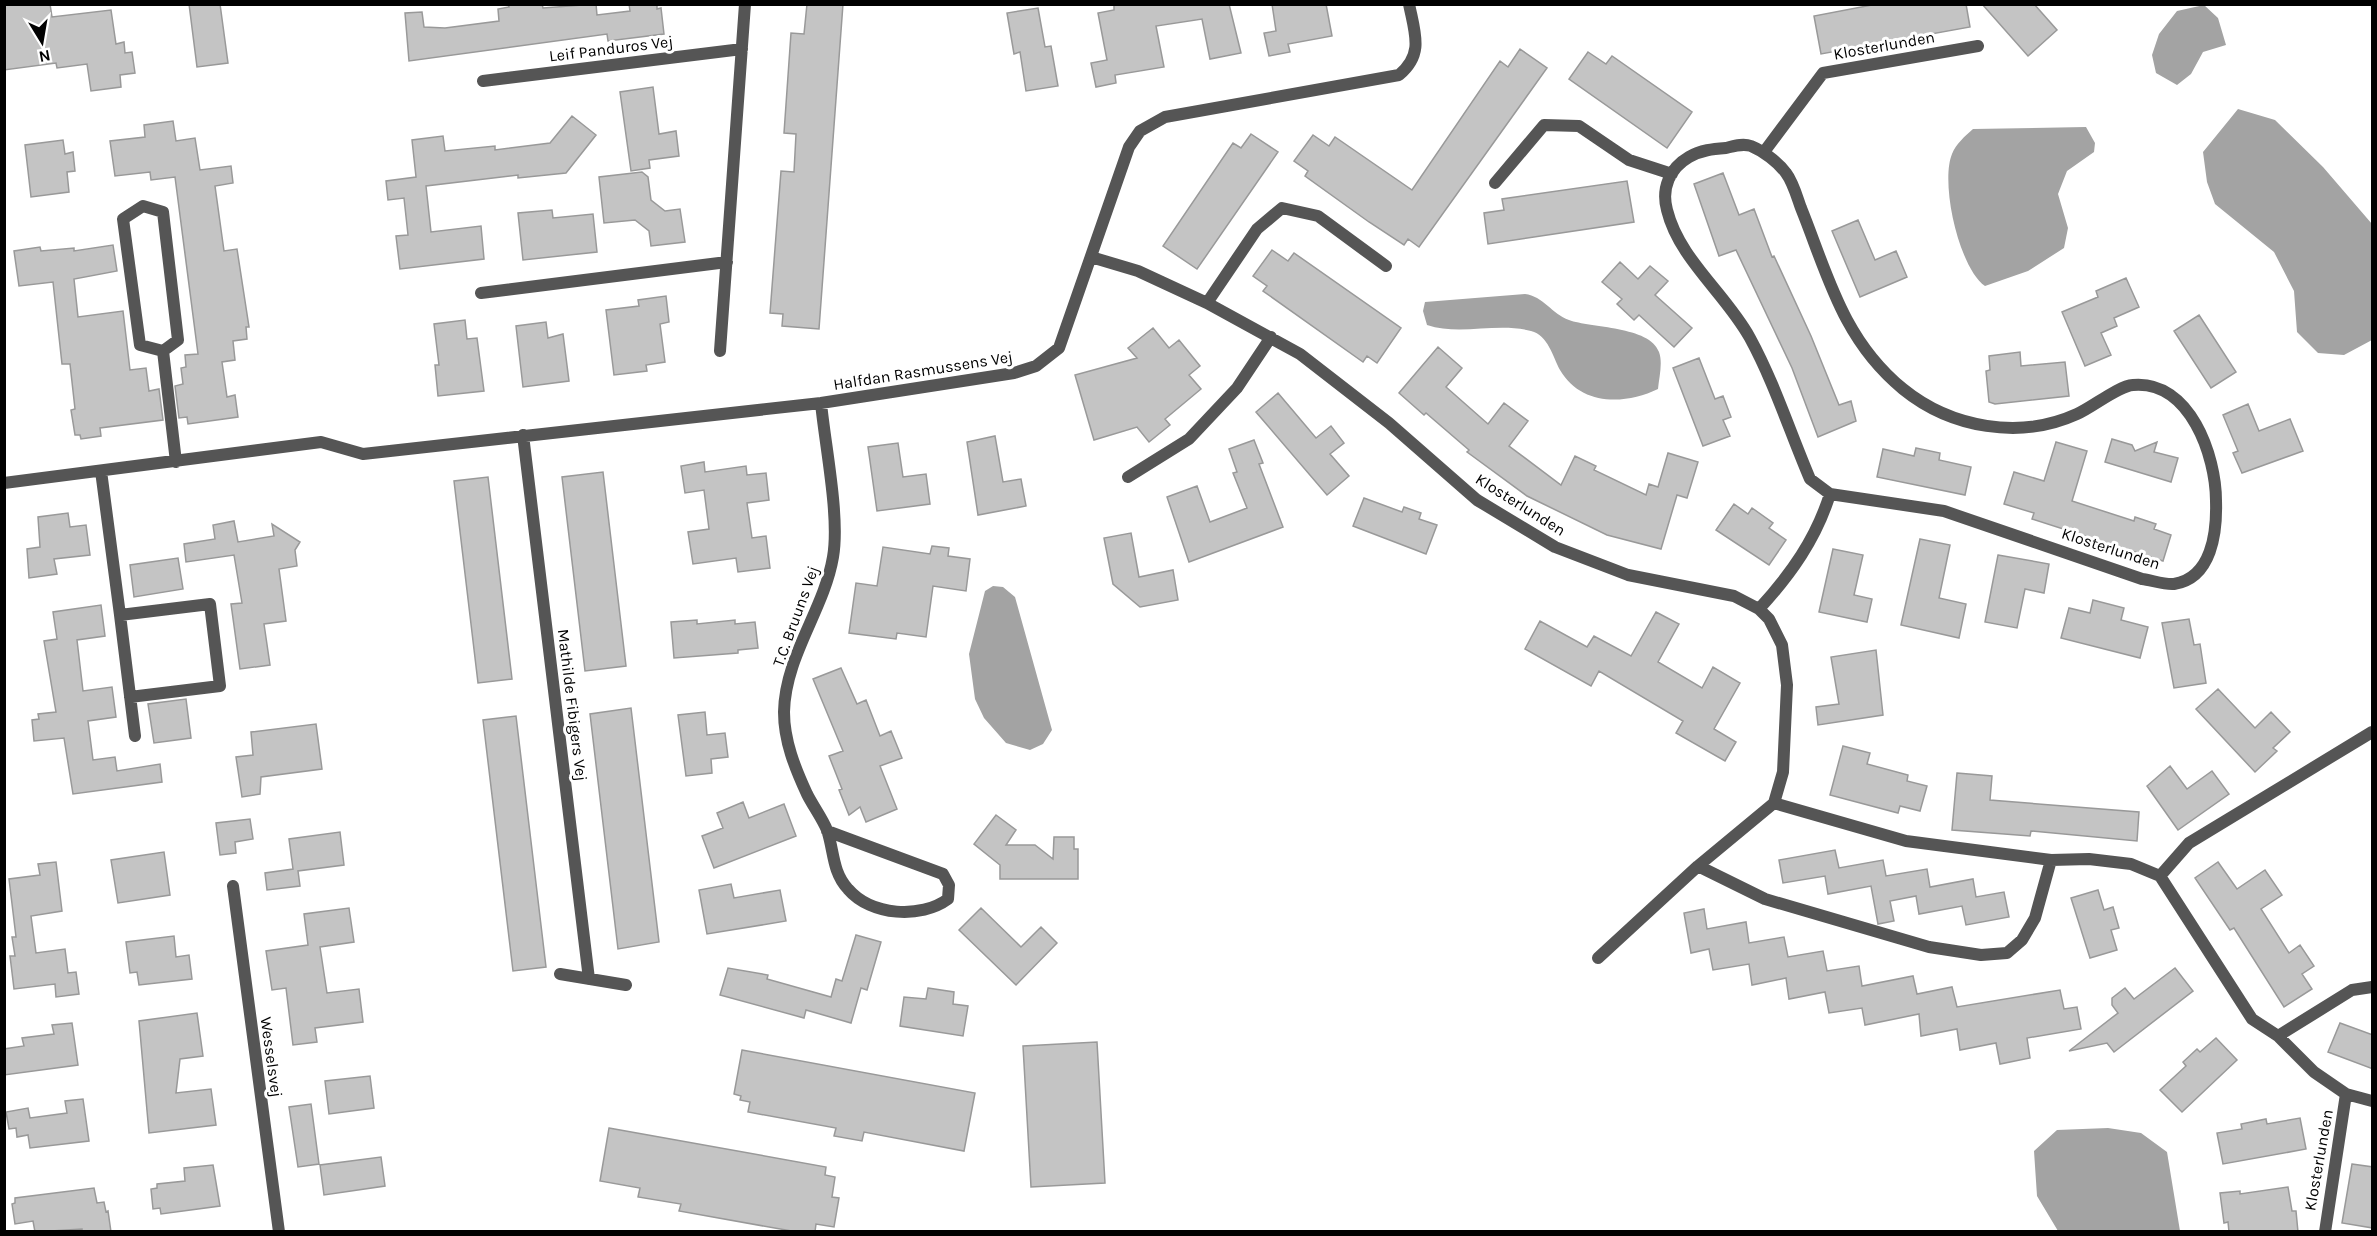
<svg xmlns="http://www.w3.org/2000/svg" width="2377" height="1236" viewBox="0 0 2377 1236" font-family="Karla,sans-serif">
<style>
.water{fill:#a3a3a3}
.building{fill:#c4c4c4;stroke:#999;stroke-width:1.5}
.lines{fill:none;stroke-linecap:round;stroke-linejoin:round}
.minor{stroke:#555;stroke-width:12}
.labels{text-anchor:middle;stroke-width:6;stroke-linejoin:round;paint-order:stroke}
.street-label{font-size:16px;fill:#000;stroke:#fff}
</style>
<rect width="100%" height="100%" fill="#fff"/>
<!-- water -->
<path class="water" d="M2204,5L2218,18L2226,45L2203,52L2191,74L2177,85L2156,73L2152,55L2159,34L2177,11Z
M2238,109L2275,120L2323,167L2372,224V340L2344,355L2318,353L2297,332L2294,291L2274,252L2215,204L2207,182L2203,152Z
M2086,127L2095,143L2094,152L2067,171L2058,194L2068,228L2064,248L2028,271L1985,286C1959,268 1940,183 1952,154C1956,144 1965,136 1973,129Z
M1525,294C1543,296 1552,314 1569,320C1590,328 1650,326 1659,352C1663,363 1659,378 1658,389C1625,405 1581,406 1560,370C1553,357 1548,335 1531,331C1497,322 1460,336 1427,325L1423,311L1425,302Z
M993,586L1003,587L1015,597L1052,730L1043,744L1030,750L1006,743L984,718L975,699L969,654L985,591Z
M2108,1128L2141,1133L2167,1152L2180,1231H2058L2037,1196L2034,1151L2057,1130Z"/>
<!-- building -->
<path class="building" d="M4,4H50L52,17L111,10L116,44L124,42L125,53L132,52L135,73L120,75L121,87L91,91L87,64L57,68L56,63L4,70Z
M189,4H220L228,63L197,67Z
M508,4H542L543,8L596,4L597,15L630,11L629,4H657V9L661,8L664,34L608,41L607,34L409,61L405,13L422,12L424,27L445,28L499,21L498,9L509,7Z
M807,4H843L819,329L782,326L783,314L770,313L781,171L794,172L796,134L784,133L791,33L804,34Z
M1114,4H1229L1241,53L1210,59L1202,19L1156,26L1164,67L1115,75L1116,83L1096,87L1091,63L1107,60L1098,13L1114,10Z
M1272,4H1326L1332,36L1288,44L1290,52L1269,56L1264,33L1276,31Z
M1877,4H1966L1970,27L1821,54L1814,16Z
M1982,4H2034L2057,30L2028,56Z
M1038,8L1045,47L1051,46L1058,86L1026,91L1020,52L1014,54L1007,13Z
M1520,49L1547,68L1419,247L1408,239L1404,245L1369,222L1305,176L1308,171L1294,161L1313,135L1329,146L1335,137L1412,190L1500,61L1508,67Z
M1588,52L1606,64L1612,56L1692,112L1667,148L1569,79Z
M653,87L659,134L676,131L679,156L649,160L650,168L631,171L620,92Z
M572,116L596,135L566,173L518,178V175L426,186L431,232L481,226L484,259L400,269L396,236L408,235L404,198L388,200L386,181L416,177L412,140L443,136L445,151L495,146V150L550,143Z
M173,121L176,141L195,138L200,170L231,166L233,183L215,186L224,251L237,249L249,327H246L247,339L233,341L235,360L222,362L227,397L235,395L238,417L188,424L187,417L179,418L175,386L183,384L181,368L186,367L185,355L198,354L175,177L151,180L150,172L115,176L110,141L145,137L144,125Z
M1251,134L1278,152L1197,269L1163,246L1233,143L1241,148Z
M63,140L65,154L73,152L75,171L67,172L69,192L31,197L25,145Z
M642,172L648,177L651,200L665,211L680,209L685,242L651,246L649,231L635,220L604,223L599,177Z
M1723,173L1739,215L1754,209L1772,257L1774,256L1811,336L1839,405L1851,401L1856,421L1818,437L1792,368L1736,250L1719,256L1694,184Z
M1627,181L1634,222L1488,244L1484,213L1504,210L1502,199Z
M552,210L553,218L593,214L597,252L523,260L518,213Z
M1858,220L1875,260L1896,251L1907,277L1860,297L1832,231Z
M113,245L117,271L74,279L78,317L123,311L130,370L146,368L149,391L159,389L163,420L100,428L101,436L81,439L80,435H75L71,410L75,409L70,364H62L53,282L19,286L14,251L40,247L41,251L74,248V251Z
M1272,250L1288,261L1294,253L1401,328L1377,363L1367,356L1363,362L1263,291L1267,286L1253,276Z
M1620,262L1638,279L1650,266L1668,281L1655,295L1692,328L1674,347L1639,315L1634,320L1617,304L1622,299L1602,282Z
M2126,278L2139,307L2114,318L2117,326L2101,333L2111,355L2085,366L2062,312L2098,297L2096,291Z
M666,296L669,322L660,324L665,362L646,365L647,371L614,375L606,310L639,306L638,300Z
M2199,315L2236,372L2211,388L2174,331Z
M465,320L467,339L477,338L484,391L438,396L435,365H439L434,324Z
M546,322L548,338L563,334L569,381L523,387L516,326Z
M1153,328L1169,348L1179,340L1200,366L1189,375L1201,389L1165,419L1170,425L1149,442L1137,427L1094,440L1075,375L1137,358L1128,348Z
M1438,347L1462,368L1446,387L1488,424L1504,403L1528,421L1509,446L1561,485L1575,456L1596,466L1594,470L1646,495L1649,484L1658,487L1668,453L1698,462L1687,498L1677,495L1661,549L1607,535L1527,496L1467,452L1469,450L1426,413L1424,415L1399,393Z
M2020,352L2021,366L2065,362L2069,396L1995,404L1989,402L1986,371L1990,370L1989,356Z
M1699,358L1715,399L1723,396L1731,417L1723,420L1730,436L1703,446L1673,368Z
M1278,393L1316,438L1331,426L1344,443L1330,454L1349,476L1327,495L1256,412Z
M2248,404L2259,431L2290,419L2303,451L2242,473L2233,453L2238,451L2223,415Z
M995,436L1003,482L1021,479L1026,506L978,515L967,442Z
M2112,439L2132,445L2135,451L2157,442L2154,452L2178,458L2171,482L2105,462Z
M1254,440L1263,463L1259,464L1283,527L1189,562L1167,497L1197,486L1210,522L1247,508L1233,473L1237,472L1229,449Z
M2056,442L2087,451L2072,501L2134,521L2135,517L2156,524L2154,529L2171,535L2163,561L2032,519L2034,513L2004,504L2014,472L2044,481Z
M898,443L903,477L926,474L930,504L877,511L868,447Z
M1916,448L1940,453L1939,460L1971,467L1965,495L1877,477L1883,449L1914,456Z
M704,462L705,472L746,466L747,475L766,473L769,500L747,503L752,538L766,536L770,568L738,572L736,558L693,564L688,532L709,529L704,490L685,493L681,466Z
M603,472L626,666L585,671L562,477Z
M488,477L512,679L478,683L454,481Z
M1364,498L1402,512L1404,507L1421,513L1419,519L1437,525L1426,554L1353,526Z
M1734,504L1748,514L1752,508L1773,523L1769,528L1786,540L1769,565L1716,530Z
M68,513L70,527L86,525L90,555L54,559L57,574L29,578L27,549L40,547L38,517Z
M234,521L238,542L274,536L272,524L300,542L295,550L297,566L279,569L286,621L264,624L270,665L240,669L231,604L242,603L234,555L186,562L184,544L215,539L213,525Z
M1131,533L1139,577L1173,570L1178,600L1140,607L1113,584L1104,538Z
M1920,539L1950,545L1939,598L1966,604L1959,638L1901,625Z
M932,546L949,548L948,556L970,559L966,591L933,586L926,637L897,633L896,639L849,633L856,583L877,586L883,547L930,554Z
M1833,549L1863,555L1854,595L1872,599L1867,622L1819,612Z
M1998,555L2049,564L2044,593L2025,589L2017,628L1985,622Z
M178,558L183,589L134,597L130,565Z
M2093,600L2124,608L2121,620L2148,627L2140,658L2061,638L2069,608L2090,613Z
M101,605L105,636L77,640L83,691L112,687L116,717L88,721L93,760L115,757L117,771L160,764L162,782L73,794L64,738L34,741L32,720L39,719L38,714L56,712L44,641L57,639L53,612Z
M1656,612L1679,624L1658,662L1702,688L1713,667L1740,683L1714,729L1736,742L1725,761L1676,733L1683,721L1599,671L1591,686L1525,649L1540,621L1587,647L1594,636L1631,656Z
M2189,619L2194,645L2200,644L2206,683L2174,688L2162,623Z
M697,620V624L735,620V624L755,622L758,648L738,650V653L674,658L671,622Z
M1876,650L1883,715L1818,725L1816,707L1839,704L1831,657Z
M841,668L857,704L866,700L880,736L891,731L902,758L880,766L897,809L866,822L860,807L849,815L839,790L842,789L829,756L843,751L813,679Z
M2218,689L2255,728L2271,712L2290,732L2273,748L2277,751L2255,772L2196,709Z
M186,699L191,738L154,743L148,704Z
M631,708L659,942L618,949L590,714Z
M705,712L707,735L725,733L728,757L711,759L712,773L686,776L678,715Z
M516,716L546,967L513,971L483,720Z
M316,724L322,769L261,777L260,794L242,797L236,757L253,755L251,732Z
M1843,746L1870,753L1867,764L1908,775L1907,781L1927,786L1920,811L1900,806L1898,813L1830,795Z
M2170,766L2187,789L2212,771L2229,794L2178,830L2147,786Z
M1957,773L1992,776L1990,800L2139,812L2137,841L2031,831L2030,836L1952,830Z
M743,802L749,818L784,804L796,836L714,868L702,836L723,828L717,813Z
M996,815L1016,830L1006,845H1035L1053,859L1054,837H1074V849H1078V879H1000V865L974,844Z
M250,819L253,839L235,842L236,853L220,855L216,823Z
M340,832L344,865L298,871L300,886L267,890L265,873L293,869L289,839Z
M1835,850L1839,868L1883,860L1886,876L1927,869L1930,887L1973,879L1976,897L2004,892L2009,917L1966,925L1962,906L1919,914L1916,896L1890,901L1894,921L1878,924L1871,886L1828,894L1825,876L1783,883L1779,860Z
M164,852L170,895L118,903L111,860Z
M56,862L62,911L31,916L36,953L65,949L68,973L76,972L79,994L56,997L55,984L14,989L10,956H15L12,937H16L9,879L40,875L38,864Z
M2218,862L2237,889L2265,870L2282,895L2261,909L2289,953L2300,945L2314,966L2302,974L2312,989L2284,1007L2234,928L2230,930L2195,878Z
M731,884L734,898L780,890L786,921L707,934L699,890Z
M2098,890L2104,910L2113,907L2119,928L2111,930L2117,950L2090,958L2071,898Z
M349,908L354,942L320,947L327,993L359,989L363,1022L315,1028L317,1042L293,1045L286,988L272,990L266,951L308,945L304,914Z
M981,908L1021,947L1041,927L1057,943L1016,985L959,930Z
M1704,909L1707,929L1746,922L1749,943L1784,937L1788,957L1823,951L1827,971L1859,966L1862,986L1913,976L1917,994L1952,987L1957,1007L2060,990L2064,1009L2077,1007L2081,1029L2027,1038L2030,1058L2000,1064L1996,1043L1960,1050L1957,1029L1921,1036L1919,1014L1865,1025L1862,1008L1829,1013L1825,992L1789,999L1786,978L1752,985L1749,964L1713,970L1709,949L1691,953L1684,913Z
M856,935L881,942L867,990L861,988L851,1023L806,1010L804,1018L720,995L728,968L768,975L767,979L831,997L836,979L842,981Z
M174,936L176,957L189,955L192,979L139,985L137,972L130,973L126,942Z
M2175,968L2193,991L2114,1052L2107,1043L2069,1051L2118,1013L2112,1005V998L2125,988L2134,999Z
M928,988L954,992L953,1004L968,1006L963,1036L900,1026L904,997L926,999Z
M197,1013L203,1056L180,1059L176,1093L211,1089L216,1125L149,1133L139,1021Z
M72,1023L78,1065L4,1075V1049L24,1046L22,1038L54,1034L52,1025Z
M2340,1023L2373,1035V1069L2328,1052Z
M2216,1038L2237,1060L2182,1112L2160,1090L2186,1066L2183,1062L2197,1049L2200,1052Z
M1097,1042L1105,1183L1031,1187L1023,1046Z
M742,1050L975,1093L964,1151L864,1132L862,1141L834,1136L836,1128L748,1112L750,1102L740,1100L741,1096L734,1094Z
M370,1076L374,1108L329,1114L325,1081Z
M83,1099L89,1141L30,1148L28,1135L17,1137L16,1128L9,1129L6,1112L28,1108L30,1118L67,1113L65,1101Z
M311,1104L319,1164L298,1167L289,1107Z
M2300,1118L2306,1149L2223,1164L2217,1133L2242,1129L2241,1124L2266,1119L2267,1124Z
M609,1128L826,1167L825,1175L835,1177L832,1197L839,1198L834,1227L816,1224L815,1232H797L679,1211L681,1204L638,1197L640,1188L600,1181Z
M381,1157L385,1186L324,1195L320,1165Z
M2352,1164L2373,1167V1228L2342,1223Z
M213,1165L220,1206L161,1214L160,1208L153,1209L151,1189L157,1188V1184L185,1181L184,1168Z
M2288,1187L2292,1211H2296L2298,1232H2229L2228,1222L2224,1223L2220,1193L2240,1191V1194Z
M94,1188L97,1203L104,1202L106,1212L108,1211L111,1232H82V1229L35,1232L33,1221L15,1224L12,1204L15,1203V1198Z"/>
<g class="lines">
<!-- minor -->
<path class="minor" d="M483,81L742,49
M1764,152L1823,73L1978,46
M1495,183L1544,125L1579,126L1629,160L1672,174
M1091,257L1138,271L1207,303L1300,354L1389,423L1477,500L1555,547L1628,575L1734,596L1759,609L1769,619L1782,645L1787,685L1783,772L1774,803L1698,866L1598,958
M481,293L727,262
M1207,303L1257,229L1282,208L1318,216L1386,266
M163,351L140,345L123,219L143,206L163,212L178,340L163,351L176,462
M720,351L745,4
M821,403C825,445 840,517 833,557C824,610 785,656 784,712C784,741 795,768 807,794C813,806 822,818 827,830C834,850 832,872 848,889C871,916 921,919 948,899L949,885L943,874L827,831
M523,435L589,979
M101,471L120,615L210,604L220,686L130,697
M1128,477L1189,439L1237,388L1271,337
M4,483L321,442L363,454L821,403L1014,373L1036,366L1059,348L1129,147L1140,131L1165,117L1399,75C1424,54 1415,34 1409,4
M1759,609C1791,574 1816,539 1830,494L1944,511L2142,579C2151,580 2165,585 2174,584C2212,578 2217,532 2216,501C2216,456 2190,380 2133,385C2118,386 2093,407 2077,414C2020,440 1951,428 1903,389C1881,371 1861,346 1847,320C1828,285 1816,245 1801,208C1797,197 1793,182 1786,173C1778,162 1763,151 1751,146C1743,143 1734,146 1726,148C1713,149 1701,150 1689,157C1670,168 1661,188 1667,210C1679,259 1726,294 1750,338C1774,382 1790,432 1810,479L1830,494
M120,615L135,736
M1774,803L1906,841L2051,860L2089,859L2131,864L2160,876L2252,1019L2278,1036L2314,1072L2346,1094L2372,1101
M1698,866L1765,899L1929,947L1981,955L2007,953L2022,940L2035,918L2051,860
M2160,876L2189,843L2372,732
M233,886L279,1232
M560,974L626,985
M2278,1036L2352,990L2372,987
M2325,1232L2346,1094"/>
</g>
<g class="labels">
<!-- street labels -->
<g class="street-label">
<text transform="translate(1884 45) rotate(-10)" y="6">Klosterlunden</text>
<text transform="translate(611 48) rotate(-7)" y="6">Leif Panduros Vej</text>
<text transform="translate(923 370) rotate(-9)" y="6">Halfdan Rasmussens Vej</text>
<text transform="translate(1521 504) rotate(32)" y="6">Klosterlunden</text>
<text transform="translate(2111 548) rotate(18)" y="6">Klosterlunden</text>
<text transform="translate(795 616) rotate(-70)" y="6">T.C. Bruuns Vej</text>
<text transform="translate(573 705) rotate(83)" y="6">Mathilde Fibigers Vej</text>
<text transform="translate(272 1057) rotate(82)" y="6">Wesselsvej</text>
<text transform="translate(2318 1160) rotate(-80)" y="6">Klosterlunden</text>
</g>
</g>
<!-- border -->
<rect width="2377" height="1236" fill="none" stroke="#000000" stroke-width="12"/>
<!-- north arrow -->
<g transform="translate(42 42) rotate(169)" stroke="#ffffff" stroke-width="4.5" paint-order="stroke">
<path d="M0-4.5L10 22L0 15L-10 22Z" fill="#000000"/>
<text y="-9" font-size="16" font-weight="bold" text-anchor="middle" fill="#000000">N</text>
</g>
</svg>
